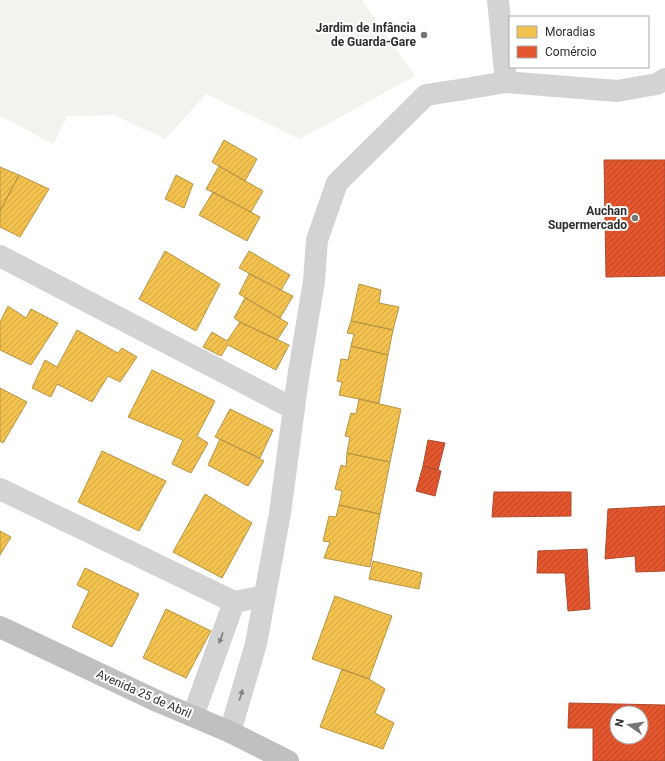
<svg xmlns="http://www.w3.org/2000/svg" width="665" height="761" viewBox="0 0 665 761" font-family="Roboto,sans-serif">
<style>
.grass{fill:#f0f4ec}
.homes{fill:url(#homes-hatch);stroke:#b79544}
.shops{fill:url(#shops-hatch);stroke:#ad4b2e;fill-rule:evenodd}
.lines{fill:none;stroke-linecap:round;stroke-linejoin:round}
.street{stroke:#d3d3d3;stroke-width:22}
.highway{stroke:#c0c0c0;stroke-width:22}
.oneway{fill:#808080}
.poi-dot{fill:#777;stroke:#fff;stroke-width:1.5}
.labels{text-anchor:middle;stroke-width:4;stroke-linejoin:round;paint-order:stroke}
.poi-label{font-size:12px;font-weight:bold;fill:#2e2e2e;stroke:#fff;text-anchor:end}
.street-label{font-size:12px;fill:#2e2e2e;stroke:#fff}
</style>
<defs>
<pattern id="homes-hatch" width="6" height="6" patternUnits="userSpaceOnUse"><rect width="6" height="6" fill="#f2c14e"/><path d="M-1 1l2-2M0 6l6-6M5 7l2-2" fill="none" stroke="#d0a644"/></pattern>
<pattern id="shops-hatch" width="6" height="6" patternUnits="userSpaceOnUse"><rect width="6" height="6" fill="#e4572e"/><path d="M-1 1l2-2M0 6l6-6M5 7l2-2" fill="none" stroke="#b94828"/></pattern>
</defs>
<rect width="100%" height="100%" fill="#fff"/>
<!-- grass -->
<path class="grass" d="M0,0H362L415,76L300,139L206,94L165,139L114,115L67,116L53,144L0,116Z"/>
<!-- homes -->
<path class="homes" d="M224,140L257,159L245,181L212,162Z
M219,166L263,191L251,212L206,189Z
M0,167L19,175L0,211Z
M19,175L49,189L20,237L0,227V211Z
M176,175L193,184L184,208L165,199Z
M213,192L260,217L247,241L199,215Z
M165,251L220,284L196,331L139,299Z
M249,251L290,275L281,290L239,268Z
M249,274L293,296L280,318L239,294Z
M359,284L381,290L379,303L399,307L393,330L351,321Z
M245,298L288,323L277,340L240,322L234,318Z
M8,306L26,318L31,309L58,323L31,365L0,350V322Z
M351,321L393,330L388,355L351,346L354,334L347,333Z
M240,322L289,345L276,370L228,345L221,356L203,347L212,332L227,341Z
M77,330L118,353L122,348L137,357L120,382L108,376L92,402L57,384L51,397L32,388L45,360L57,367Z
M351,346L388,355L379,403L339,395L342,382L337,381L341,359L348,360Z
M152,370L215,401L197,436L208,443L191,473L172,464L183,440L128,417Z
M0,388L27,402L3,443L0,441Z
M359,399L401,409L390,462L347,453L350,437L345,436L351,413L356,414Z
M230,409L273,430L260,458L215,437Z
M220,439L264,461L248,486L208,465Z
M102,451L166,481L139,531L78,502Z
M347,453L390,462L380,514L339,505L342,491L335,489L341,465L346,467Z
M205,494L252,523L222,578L173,552Z
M339,505L380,514L370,567L324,558L330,542L323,541L329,516L336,517Z
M0,531L11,537L0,555Z
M373,561L422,573L419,589L369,579Z
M85,568L139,594L112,647L72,627L89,591L77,585Z
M335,596L392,616L369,679L312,659Z
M166,609L211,631L186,678L143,658Z
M342,669L369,679L385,689L375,713L394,723L383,749L320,727Z"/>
<!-- shops -->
<path class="shops" d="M604,160H665V276L606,277Z
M428,440L445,443L438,470L423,466Z
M423,466L441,471L435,496L416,491Z
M494,492H571V516L492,517Z
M665,506V571L636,572L635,556L605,559L608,509Z
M587,549L590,609L568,611L565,573H537L538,551Z
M569,703L665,705V761H593V728H568ZM617,713H641V737H617Z"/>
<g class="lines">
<!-- street -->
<path class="street" d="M498,0L506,82
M0,256L294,409
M0,489L234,602L265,596
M193,716L234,602
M230,732L256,644L280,513L298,378L314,281L317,240L337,183L426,95L465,89L506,82L617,91L657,84L665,79"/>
<!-- highway -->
<path class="highway" d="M0,627L157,701L230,732L288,761"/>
</g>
<!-- one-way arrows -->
<defs><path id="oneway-solid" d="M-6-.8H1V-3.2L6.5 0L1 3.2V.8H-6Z"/></defs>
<g class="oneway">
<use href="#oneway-solid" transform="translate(221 638) rotate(110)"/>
<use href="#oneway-solid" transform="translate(241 695) rotate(-73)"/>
</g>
<!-- markers -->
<g class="poi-dot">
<circle cx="424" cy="35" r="4"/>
<circle cx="635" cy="218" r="4"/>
</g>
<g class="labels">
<!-- poi labels -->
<g class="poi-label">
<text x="416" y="32">Jardim de Infância<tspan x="416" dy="14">de Guarda-Gare</tspan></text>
<text x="627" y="215">Auchan<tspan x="627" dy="14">Supermercado</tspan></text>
</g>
<!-- street labels -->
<g class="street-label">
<text transform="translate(144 694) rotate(24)" y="4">Avenida 25 de Abril</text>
</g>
</g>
<!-- legend -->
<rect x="509" y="16" width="140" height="52" fill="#ffffff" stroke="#ababab"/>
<rect x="517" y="26" width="20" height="12" fill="#f2c14e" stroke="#ababab"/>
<text x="545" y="36" font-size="12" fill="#2e2e2e">Moradias</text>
<rect x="517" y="46" width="20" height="12" fill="#e4572e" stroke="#ababab"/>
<text x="545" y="56" font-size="12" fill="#2e2e2e">Comércio</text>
<!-- north arrow -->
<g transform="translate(629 725) rotate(283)"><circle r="19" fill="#ffffff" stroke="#ababab"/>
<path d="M0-3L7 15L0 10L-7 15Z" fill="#777777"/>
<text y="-6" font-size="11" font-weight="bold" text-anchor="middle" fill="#2e2e2e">N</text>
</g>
</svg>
